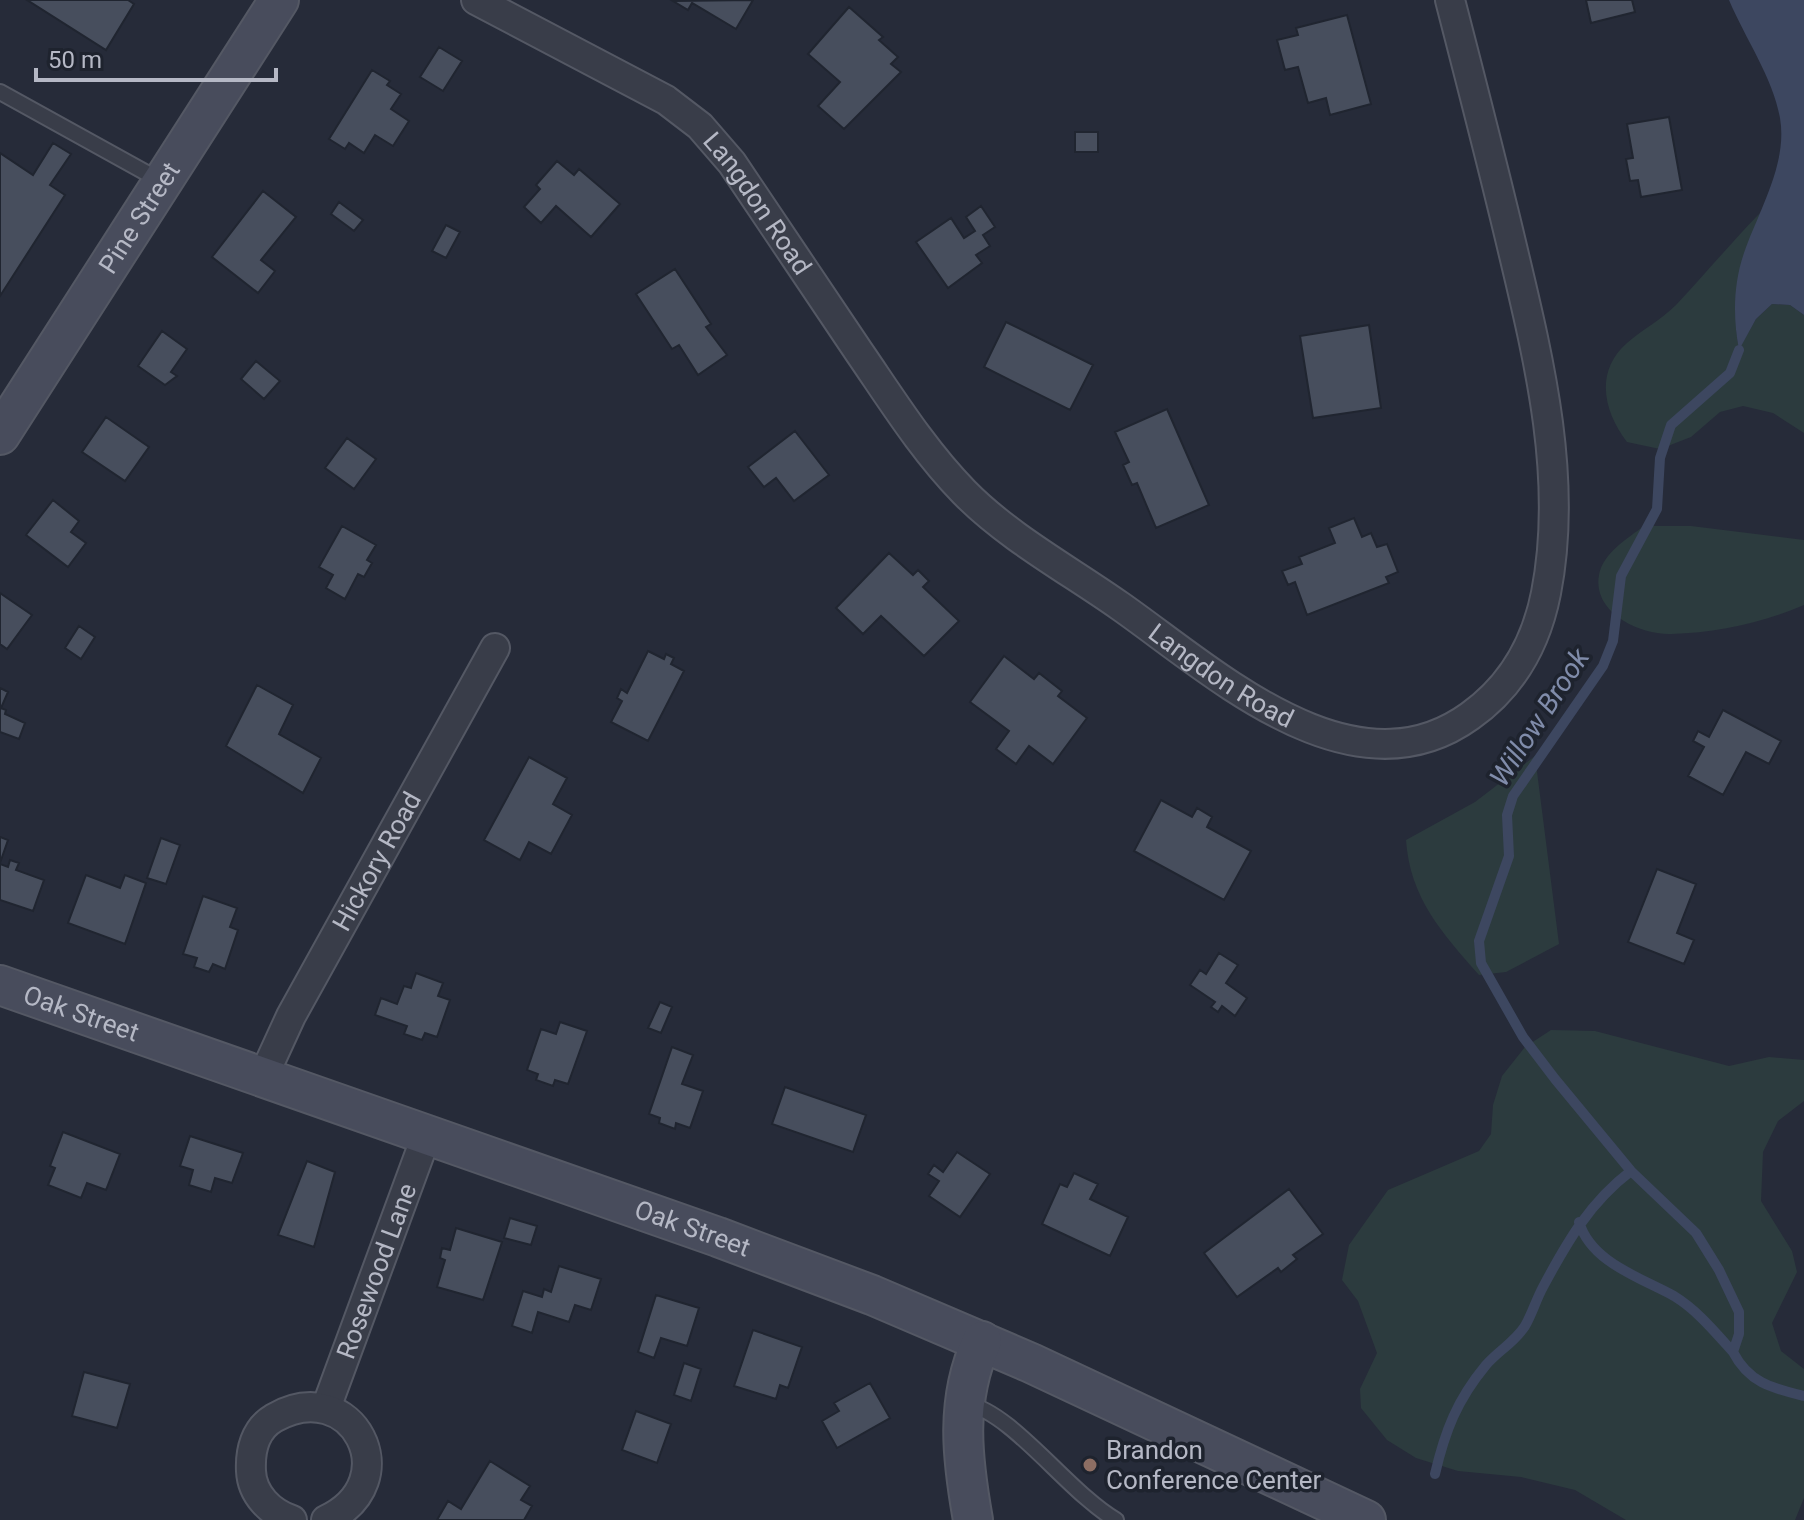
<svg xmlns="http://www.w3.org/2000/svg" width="1804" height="1520" viewBox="0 0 1804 1520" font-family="Roboto,sans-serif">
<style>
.green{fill:#2c3b3e}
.water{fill:#3d4760}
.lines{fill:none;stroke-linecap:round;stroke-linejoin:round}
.stream{stroke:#3d4760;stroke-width:10}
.building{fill:#474e5d;stroke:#202530;stroke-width:2}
.lane-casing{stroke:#545864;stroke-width:18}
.street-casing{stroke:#545864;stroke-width:32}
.secondary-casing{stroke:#545864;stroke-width:42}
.lane{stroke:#393d49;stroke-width:14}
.street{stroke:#393d49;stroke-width:28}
.secondary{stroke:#484c5c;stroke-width:38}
.education-dot{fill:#8d6e63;stroke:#1e232e;stroke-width:3}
.labels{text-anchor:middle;stroke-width:7;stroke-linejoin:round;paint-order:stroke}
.street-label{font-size:26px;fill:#b5b8c5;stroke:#1e232e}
.poi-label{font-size:26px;fill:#b5b8c5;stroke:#1e232e;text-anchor:start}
.water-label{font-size:28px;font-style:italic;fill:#808caa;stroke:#1e232e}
</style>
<rect width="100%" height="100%" fill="#262b39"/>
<!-- green -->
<path class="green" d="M1760,213C1743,256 1730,302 1739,349L1756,319L1772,304L1790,305L1804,315V433L1773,413L1743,406L1720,412L1691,437L1660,449L1627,442C1604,412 1594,372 1627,343C1643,329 1661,320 1676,305C1704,275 1731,243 1760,213Z
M1644,526H1691L1804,540V605C1762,623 1717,633 1671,634C1640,635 1592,613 1599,575C1603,553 1628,538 1644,526Z
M1535,756L1559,944L1506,972L1479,975C1442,933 1410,898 1406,840L1475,802Z
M1551,1030L1595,1031L1729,1066L1769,1057L1804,1060V1101L1778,1121L1763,1152L1761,1201L1792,1251L1797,1272L1772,1323L1781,1351L1804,1369V1498L1795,1520H1626L1575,1490L1521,1477L1458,1471L1416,1458L1387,1440L1361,1408L1360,1389L1377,1353L1358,1301L1342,1280L1349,1245L1388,1190L1479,1151L1491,1134L1493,1105L1502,1076L1525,1047Z"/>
<!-- water -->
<path class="water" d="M1729,0H1804V315L1790,305L1772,304L1756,319L1739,350C1733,318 1733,285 1744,253C1758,212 1788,164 1780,118C1773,78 1745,38 1729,0Z"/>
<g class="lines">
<!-- stream -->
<path class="stream" d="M1739,350L1730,373L1671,425L1660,458L1657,509L1621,576L1613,641L1603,666L1513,796L1507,815L1509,856L1479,941L1481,963L1523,1037L1555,1079L1631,1171L1696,1233L1719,1270L1739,1312V1334L1733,1352C1749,1383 1772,1388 1804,1396
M1579,1222C1591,1262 1639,1277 1674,1296C1697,1310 1715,1332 1733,1352
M1435,1474C1445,1431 1457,1400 1486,1365C1499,1350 1514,1343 1525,1326C1532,1314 1536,1300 1543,1287C1567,1242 1590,1202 1631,1171"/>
</g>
<!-- building -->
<path class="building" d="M27,0H128L134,4L106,50Z
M753,0L736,29L692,3L688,10L673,1Z
M1586,0H1632L1635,12L1591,23Z
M849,7L883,37L879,40L898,57L891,64L901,72L844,129L818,106L840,82L808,54Z
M1347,15L1371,104L1330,115L1326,98L1308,103L1298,67L1285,70L1277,40L1298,35L1296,28Z
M439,47L462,61L443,91L420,77Z
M372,70L390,81L387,85L401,94L391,109L409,121L393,146L375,135L364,153L349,143L345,149L329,139Z
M1669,117L1682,190L1641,197L1638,180L1630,181L1626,159L1633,158L1627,124Z
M1075,132H1098V152H1075Z
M53,143L71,154L50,185L65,195L0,296V153L33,175Z
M557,161L574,175L579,169L620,204L591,237L556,206L541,223L524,207L540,189L536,185Z
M263,191L296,217L261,260L275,271L258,293L212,257Z
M339,202L363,220L354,231L331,214Z
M981,206L995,227L983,235L990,246L976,255L982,263L948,288L916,242L951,218L964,238L975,231L966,217Z
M446,225L460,232L446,258L432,251Z
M675,269L711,324L706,327L727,355L698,375L679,345L672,349L636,294Z
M1006,322L1093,365L1070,410L984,367Z
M1369,325L1381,408L1313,418L1300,336Z
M162,331L187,349L171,372L177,376L165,385L138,366Z
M256,361L280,381L264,399L241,379Z
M1167,409L1209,505L1156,528L1137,483L1132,485L1123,465L1129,462L1115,432Z
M106,417L149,447L125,481L82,452Z
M795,431L829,475L794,501L776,478L764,487L748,467Z
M347,438L376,459L354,489L325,468Z
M53,500L79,521L71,532L86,543L68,567L26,535Z
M1354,518L1362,537L1371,533L1377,547L1387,544L1398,572L1386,577L1389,583L1307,615L1295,582L1288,585L1282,571L1302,564L1299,557L1335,543L1329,528Z
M342,526L376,545L367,560L372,563L364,577L358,574L345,599L326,588L333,575L319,567Z
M889,553L913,575L918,570L929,581L923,587L959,621L924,656L881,616L863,634L836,608Z
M0,593L32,615L7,649L0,644Z
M79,626L95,637L81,659L65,648Z
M648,651L664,659L666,654L674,658L671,664L684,671L648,741L611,722L622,701L617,698L621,689L627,693Z
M1004,656L1034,679L1039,673L1062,691L1058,696L1087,718L1053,764L1029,746L1016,764L996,749L1009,731L970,702Z
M257,685L293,705L279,734L321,758L303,793L226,746Z
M0,688L8,692L1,708L6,710L5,714L25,723L19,739L0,732Z
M1723,710L1781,741L1769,764L1746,752L1723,795L1688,776L1704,747L1693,741L1698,731L1709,737Z
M529,757L567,778L553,804L572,815L551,854L529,842L520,860L484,840Z
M1161,800L1192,817L1197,808L1212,817L1207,827L1251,851L1224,900L1134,851Z
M0,837L8,840L0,863Z
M161,838L180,845L166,884L147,878Z
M10,860L19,863L16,870L44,880L33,911L0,900V864L8,867Z
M1657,869L1696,884L1677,933L1694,940L1684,964L1628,942Z
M86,875L120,888L125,875L146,883L125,944L68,923Z
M203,896L237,908L230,927L238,930L225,969L213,964L209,972L194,967L197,958L183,954Z
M1219,953L1238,965L1226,983L1247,998L1235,1016L1222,1006L1218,1012L1211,1007L1215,1002L1190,985L1200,970L1206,974Z
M416,973L443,983L438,996L450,1000L437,1037L425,1033L422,1040L404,1034L407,1026L375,1015L381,998L397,1004L404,986L411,988Z
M660,1002L672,1007L661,1033L648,1028Z
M560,1022L587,1031L568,1084L555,1080L553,1086L536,1080L538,1074L527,1070L541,1029L556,1034Z
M672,1047L693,1055L682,1084L703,1091L690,1128L676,1123L675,1129L659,1123L660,1118L649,1114Z
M785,1087L866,1115L853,1152L772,1124Z
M63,1132L120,1154L106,1190L87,1183L81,1198L48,1185L55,1168L50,1166Z
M190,1136L243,1153L232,1183L215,1178L211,1192L189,1185L193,1170L180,1166Z
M957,1152L990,1174L960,1217L929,1196L939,1181L928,1174L934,1165L943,1172Z
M307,1161L335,1172L314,1247L278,1235Z
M1074,1173L1098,1184L1090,1199L1128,1217L1110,1256L1042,1224L1060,1184L1067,1187Z
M1289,1189L1323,1234L1293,1255L1297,1259L1281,1272L1278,1268L1237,1297L1204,1253Z
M510,1218L537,1226L531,1245L504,1238Z
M456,1228L502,1242L483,1300L437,1287L445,1260L440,1258L442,1248L450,1250Z
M559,1266L601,1279L591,1310L575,1305L569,1322L538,1312L532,1333L512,1326L523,1291L542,1297L544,1289L551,1292Z
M656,1295L699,1308L687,1346L661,1338L654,1358L638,1352Z
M753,1330L802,1347L788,1388L780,1385L776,1399L734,1386Z
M684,1363L701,1369L691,1401L674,1395Z
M84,1372L130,1384L117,1428L72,1416Z
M870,1383L890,1418L837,1448L822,1421L839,1411L834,1403Z
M636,1411L671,1424L657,1463L622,1450Z
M490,1461L530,1486L521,1500L532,1506L524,1520H437L448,1501L461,1509Z"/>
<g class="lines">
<defs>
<path id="lane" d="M0,92L161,181
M967,1404C1012,1412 1069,1493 1116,1520"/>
<g id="street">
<path id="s1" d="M476,0L666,100L700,126L732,163C774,226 817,289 859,352C892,400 923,450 964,492C1008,537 1069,570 1120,606C1213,671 1352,801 1470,716C1512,686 1536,644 1546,593C1568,481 1540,364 1514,255C1494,170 1472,85 1450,0"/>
<path id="s2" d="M263,1077L291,1016L495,648"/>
<path id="s3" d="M326,1408L427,1134"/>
<path d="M292,1520C271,1513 252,1495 251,1471C250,1451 255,1429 274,1418C352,1373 409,1481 326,1520"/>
</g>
<g id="secondary">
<path id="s4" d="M0,435L279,0"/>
<path id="s5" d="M0,985L718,1237L872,1295L1031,1363L1366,1520"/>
<path d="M973,1520C962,1458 955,1400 982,1341"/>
</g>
</defs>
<!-- lane casing -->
<use href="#lane" class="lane-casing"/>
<!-- street casing -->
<use href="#street" class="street-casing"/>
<!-- secondary casing -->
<use href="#secondary" class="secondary-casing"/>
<!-- lane -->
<use href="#lane" class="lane"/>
<!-- street -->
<use href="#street" class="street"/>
<!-- secondary -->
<use href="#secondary" class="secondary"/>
</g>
<!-- markers -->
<circle class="education-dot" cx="1090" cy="1465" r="8"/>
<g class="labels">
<!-- street labels -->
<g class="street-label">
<text dy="9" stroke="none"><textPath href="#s1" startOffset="354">Langdon Road</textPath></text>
<text dy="9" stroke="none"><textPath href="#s4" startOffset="258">Pine Street</textPath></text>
<text dy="9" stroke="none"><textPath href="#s1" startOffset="1026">Langdon Road</textPath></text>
<text dy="9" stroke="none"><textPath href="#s2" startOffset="244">Hickory Road</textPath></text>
<text dy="9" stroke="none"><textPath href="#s5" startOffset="86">Oak Street</textPath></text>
<text dy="9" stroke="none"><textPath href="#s5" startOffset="734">Oak Street</textPath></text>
<text dy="9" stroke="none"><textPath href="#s3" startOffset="146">Rosewood Lane</textPath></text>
</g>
<!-- poi labels -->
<g class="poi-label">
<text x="1106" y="1459">Brandon<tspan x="1106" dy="30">Conference Center</tspan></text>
</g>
<!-- water labels -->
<g class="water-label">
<text transform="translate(1539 717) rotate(-57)" y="10">Willow Brook</text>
</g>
</g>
<!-- scale -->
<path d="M36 68v12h240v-12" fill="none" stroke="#b5b8c5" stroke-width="4"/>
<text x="48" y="68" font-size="24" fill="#b5b8c5" stroke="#1e232e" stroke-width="6" paint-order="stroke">50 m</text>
</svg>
